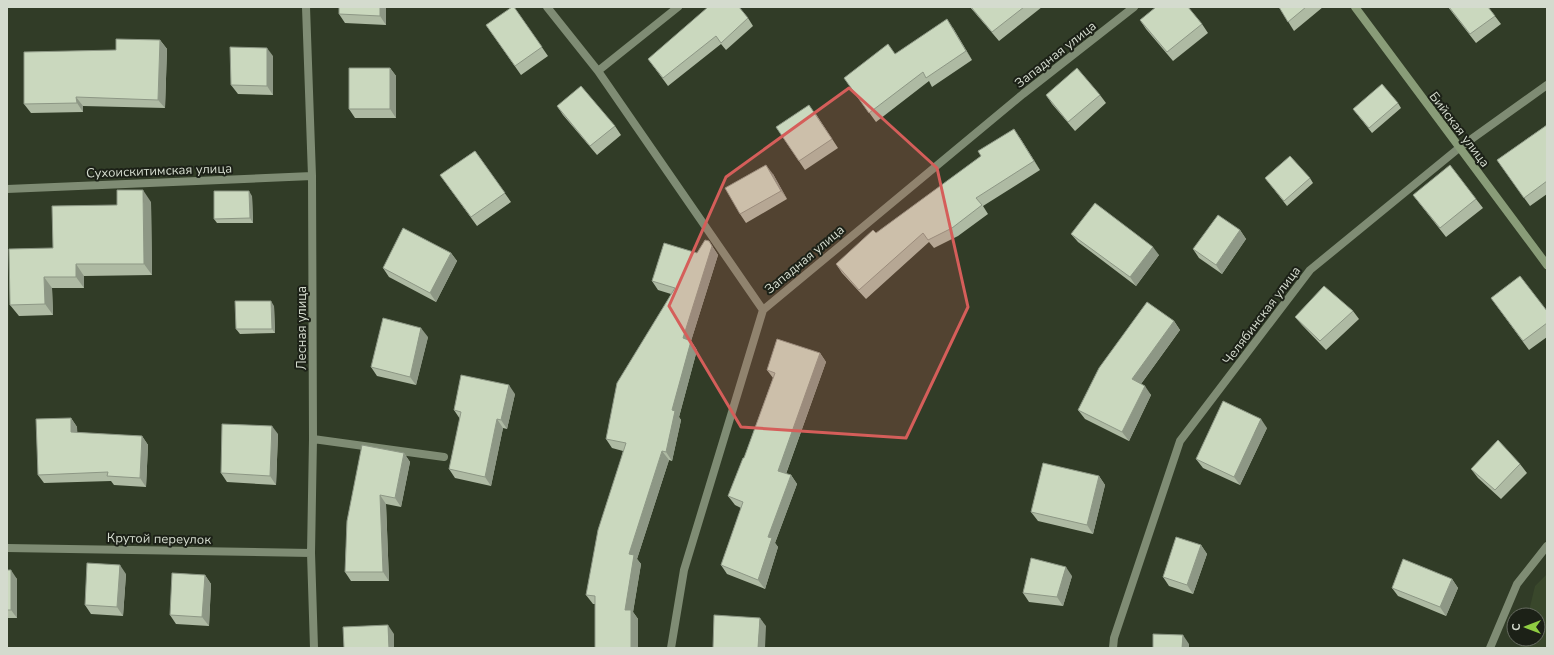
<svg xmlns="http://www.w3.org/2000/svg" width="1554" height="655" viewBox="0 0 1554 655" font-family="'Nunito Sans',sans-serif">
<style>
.built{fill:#39472b}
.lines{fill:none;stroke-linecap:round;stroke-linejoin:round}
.lane{stroke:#7f8c74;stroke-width:8}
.secondary{stroke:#899c78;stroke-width:8}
.wall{fill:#aebaa3}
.shaded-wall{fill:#8d9785}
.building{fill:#cad8be;stroke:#8d9785}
.marked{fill:#d55e5a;fill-opacity:0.2;stroke:#d55e5a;stroke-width:3;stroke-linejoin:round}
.labels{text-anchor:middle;stroke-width:4;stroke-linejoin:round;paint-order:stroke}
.street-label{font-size:13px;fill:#d4dbce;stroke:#1c2117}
</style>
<rect width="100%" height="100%" fill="#313c27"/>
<!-- built -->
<path class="built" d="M1547,574V648H1520L1522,639H1538V615H1528L1535,586Z"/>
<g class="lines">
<!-- lane -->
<path class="lane" d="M306,7L312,176L313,439L311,553L314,648
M547,7L598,71L763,310
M598,71L678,7
M7,189L312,176
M313,439L444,457
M7,548L311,553
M671,648L684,570L763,310L1023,94L1134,7
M1113,648L1114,638L1180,441L1310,270L1459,148L1547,85
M1490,648L1517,584L1547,546"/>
<!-- secondary -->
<path class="secondary" d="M1355,7L1547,265"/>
</g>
<!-- wall -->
<path class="wall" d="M386,7V25L345,23L339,14Z
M514,7L548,56L521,75L486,25Z
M970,7H1042L999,41Z
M1279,7H1323L1294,31Z
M1448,7H1488L1501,24L1476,43Z
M748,18L753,26L726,50L721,44L668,86L648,59Z
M1140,20L1202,24L1208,33L1173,61L1146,29Z
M953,28L972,60L932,87L929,81L876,122L844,78L895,54Z
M160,40L167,49L165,108L83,106V112L31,113L24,104L116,50Z
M273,56V95L238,94L231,85Z
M390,68L396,76V118H355L349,109Z
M1046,95H1100L1106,103L1075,131L1052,104Z
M1398,103L1401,108L1372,133L1353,109Z
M557,106L615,126L621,135L597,155L563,115Z
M816,114L838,148L805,170L776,127Z
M1547,125V194L1530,206L1497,160Z
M1020,138L1040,170L983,206L988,214L958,236L934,248L929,242L866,299L842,273L836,264Z
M475,151L511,202L477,226L440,175Z
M773,174L787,199L746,223L740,214Z
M1265,178H1310L1313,183L1287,206Z
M1413,195L1476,199L1483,208L1446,237L1420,204Z
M252,196L253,223H217L214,219Z
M151,202L152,275L84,276V288H52L53,315L19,316L10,305L117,205Z
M1240,230L1246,239L1222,274L1199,258L1193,249Z
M1071,234L1159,255L1136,286L1078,242Z
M709,241L718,255L691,341L697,350L679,417L681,420L672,461L669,460L637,559L641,564L633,612L638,619V648L595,604H593L586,595L623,451L612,448L606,439L671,294L658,290L652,281L697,253Z
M451,253L457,261L436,302L389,277L383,268Z
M1491,298L1547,311V337L1529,350Z
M274,306L275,333L240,334L236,329Z
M1353,311L1359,319L1326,350L1302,325L1295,317Z
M1174,321L1180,330L1141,384L1151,395L1129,441L1085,419L1078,410Z
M428,337L416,385L377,376L371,367Z
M820,353L826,362L786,474L791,475L797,484L775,543L778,547L765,589L727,574L721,565L741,508L735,505L728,496L744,458L773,378L767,370Z
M515,394L507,429L503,428L491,486L455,478L449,469L460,419L454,410Z
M71,418L77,427V433L142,436L148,445L146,487L114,485L111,481L44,483L38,475Z
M1267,428L1240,485L1203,468L1196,459Z
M278,434L276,485L227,482L221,473Z
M404,453L410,462L401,507L386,504L389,581H351L345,572L347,521Z
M1520,464L1527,473L1501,499L1478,478L1471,469Z
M1099,476L1105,485L1093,534L1038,521L1031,512Z
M1201,545L1207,554L1193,594L1169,586L1163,577Z
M7,570L17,579V618H7Z
M126,574L123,616L91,614L85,605Z
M205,575L211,584L209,626L176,624L170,615Z
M1072,576L1063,606L1029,602L1023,593Z
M1452,579L1458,588L1446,616L1398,596L1392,588Z"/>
<!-- shaded-wall -->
<path class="shaded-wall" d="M380,7H386V25L380,16Z
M947,19L953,28L972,60L966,51Z
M160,40L167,49L165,108L158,100Z
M267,48L273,56V95L267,86Z
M390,68L396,76V118L390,109Z
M76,97L83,106V112L77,103Z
M1014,129L1020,138L1040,170L1034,161Z
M766,165L773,174L787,199L781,191Z
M143,190L151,202L152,275L144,264Z
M249,191L252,196L253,223L250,218Z
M1240,230L1246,239L1222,274L1216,265Z
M712,246L718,255L691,341L697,350L679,417L681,420L672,461L666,452L683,338Z
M1153,247L1159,255L1136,286L1130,277Z
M451,253L457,261L436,302L430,293Z
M76,264L84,276V288L76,277Z
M44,277L52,288L53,315L45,304Z
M271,301L274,306L275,333L272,329Z
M1174,321L1180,330L1138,388L1132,379Z
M421,328L428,337L416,385L410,377Z
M820,353L826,362L784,479L778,471Z
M509,385L515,394L507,429L501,420Z
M1145,386L1151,395L1129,441L1122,432Z
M71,418L77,427L78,441L71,432Z
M497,419L503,428L491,486L485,477Z
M1261,419L1267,428L1240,485L1234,477Z
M272,426L278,434L276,485L270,476Z
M142,436L148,445L146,487L140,478Z
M662,451L669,460L637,559L641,564L633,612L638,619V648H631L625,610L629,554Z
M404,453L410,462L401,507L395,498Z
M791,475L797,484L775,543L778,547L765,589L758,580L768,537Z
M1099,476L1105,485L1093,534L1087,525Z
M380,495L386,504L389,581L383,572Z
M1201,545L1207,554L1193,594L1187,585Z
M120,565L126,574L123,616L117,607Z
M1066,567L1072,576L1063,606L1057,597Z
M11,570L17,579V618L11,610Z
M205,575L211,584L209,626L202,617Z
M1452,579L1458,588L1446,616L1440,607Z
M760,618L766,626L765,648H758Z
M388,625L394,634V648H389Z
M1183,635L1189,644V648H1182Z"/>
<!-- building -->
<path class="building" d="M339,7H380V16L339,14Z
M512,7H514L542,47L515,66L486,25Z
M708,7H739L748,18L721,43L716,36L663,78L648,59Z
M971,7H1024L992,32Z
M1156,7H1188L1202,24L1167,52L1140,20Z
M1279,7H1306L1288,22Z
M1449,7H1488L1495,16L1470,34Z
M947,19L966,51L926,78L923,72L869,113L844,78L888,44L895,54Z
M116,39L160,40L158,100L76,97L77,103L24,104V52L116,50Z
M230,47L267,48V86L231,85Z
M349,68H390V109H349Z
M1077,68L1100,95L1068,122L1046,95Z
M1382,84L1398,103L1369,128L1353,109Z
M581,86L615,126L590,146L557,106Z
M809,105L832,139L799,161L776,127Z
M1547,125V181L1524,198L1497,160Z
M1014,129L1034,161L976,198L982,205L952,228L928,240L923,233L859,290L836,264L873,230L876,233L981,156L978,151Z
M475,151L505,193L471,217L440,175Z
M1290,156L1310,178L1284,201L1265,178Z
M766,165L781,191L740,214L725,188Z
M1450,165L1476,199L1440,228L1413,195Z
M117,190H143L144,264H76V277H44L45,304L10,305L9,249L53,248L52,206L117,205Z
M214,191H249L250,218L214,219Z
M1095,203L1153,247L1130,277L1071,234Z
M1218,215L1240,230L1216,265L1193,249Z
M403,228L451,253L430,293L383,268Z
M705,240L709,241L712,246L683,338L691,341L672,410L675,411L666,452L662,451L629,554L634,555L625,610H631V648H595V596L586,595L598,530L626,443L606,439L617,383L675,288L652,281L664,243L697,253Z
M1520,276L1547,311V323L1523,341L1491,298Z
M1324,286L1353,311L1320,341L1295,317Z
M235,301H271L272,329H236Z
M1147,302L1174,321L1132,379L1145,386L1122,432L1078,410L1099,368Z
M383,318L421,328L410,377L371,367Z
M777,339L820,353L778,471L791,475L768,537L772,538L758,580L721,565L743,502L728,496L743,458H744L775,373L767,370Z
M461,375L509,385L501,420L497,419L485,477L449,469L461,412L454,410Z
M1223,401L1261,419L1234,477L1196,459Z
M71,418V432L142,436L140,478L107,476L108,472L38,475L36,419Z
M222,424L272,426L270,476L221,473Z
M1498,440L1520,464L1495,490L1471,469Z
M362,445L404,453L395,498L380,495L383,572H345L347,521Z
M1043,463L1099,476L1087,525L1031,512Z
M1176,537L1201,545L1187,585L1163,577Z
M1031,558L1066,567L1057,597L1023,593Z
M1403,559L1452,579L1440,607L1392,588Z
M87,563L120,565L117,607L85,605Z
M7,570H11V610H7Z
M172,573L205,575L202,617L170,615Z
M714,615L760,618L758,648H713Z
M388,625L389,648H344L343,627Z
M1153,634L1183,635L1182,648H1153Z"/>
<!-- marked area -->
<path class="marked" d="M849,88L937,168L968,307L906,438L741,427L669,306L726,177Z"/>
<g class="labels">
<!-- street labels -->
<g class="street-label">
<text transform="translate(1055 54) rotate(-38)" y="5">Западная улица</text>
<text transform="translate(1460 129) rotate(53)" y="5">Бийская улица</text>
<text transform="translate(159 170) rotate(-2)" y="5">Сухоискитимская улица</text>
<text transform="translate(804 259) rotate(-40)" y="5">Западная улица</text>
<text transform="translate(1261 315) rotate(-53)" y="5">Челябинская улица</text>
<text transform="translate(301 328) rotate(-90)" y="5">Лесная улица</text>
<text transform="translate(159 538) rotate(1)" y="5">Крутой переулок</text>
</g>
</g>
<!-- border -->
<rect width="1554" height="655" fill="none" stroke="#d4dbce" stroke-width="16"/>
<!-- north arrow -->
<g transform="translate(1526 627) rotate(270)"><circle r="19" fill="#1c2117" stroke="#666b60"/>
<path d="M0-3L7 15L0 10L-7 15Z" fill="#8fcd42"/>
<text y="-6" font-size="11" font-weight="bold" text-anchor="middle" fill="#d4dbce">С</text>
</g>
</svg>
